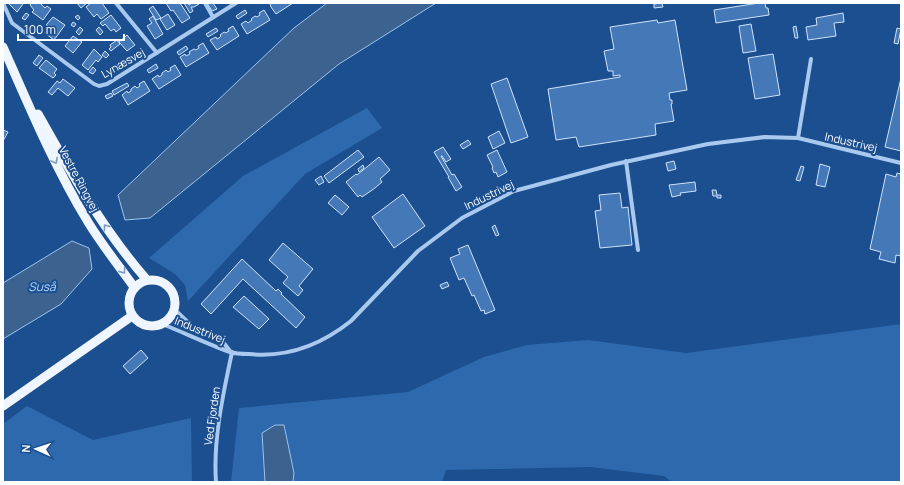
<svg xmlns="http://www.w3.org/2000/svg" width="904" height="485" viewBox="0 0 904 485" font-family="Manrope,sans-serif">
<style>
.green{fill:#2e69ad}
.water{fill:#3c6290;stroke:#9cc4f0}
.building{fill:#4478b7;stroke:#cfe3fa}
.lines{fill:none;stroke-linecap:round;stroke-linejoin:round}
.street{stroke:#a9c9ee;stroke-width:4}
.primary{stroke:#f0f6ff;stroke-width:9}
.oneway{stroke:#7b9ac1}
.labels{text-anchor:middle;stroke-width:4;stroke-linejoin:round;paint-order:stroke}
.street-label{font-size:11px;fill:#fff;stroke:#1b4f8f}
.water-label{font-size:12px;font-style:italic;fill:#b5d3f5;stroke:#1b4f8f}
</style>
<rect width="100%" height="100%" fill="#1b4f8f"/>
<!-- green -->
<path class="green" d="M367,108L382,128L305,174L188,301L185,285L175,274L149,258L243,176Z
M901,324V482H672L664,476L590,467L446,470L442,482H293L294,473L284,425H275L262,433L265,482H231L239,408L408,392L484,357L527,345L588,340L686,353Z
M27,406L93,440L191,418L192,482H3V424Z"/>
<!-- water -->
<path class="water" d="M327,3H436L339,64L150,218L125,220L118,195L294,28Z
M72,241L89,248L92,269L61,304L3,339V283Z
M275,425H284L294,473L293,482H265L262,433Z"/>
<!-- building -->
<path class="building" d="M8,3H22L23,4L17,12Z
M32,3H40L45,8L47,6L51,9L43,20L32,12L34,10L30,5Z
M77,3H87L81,8Z
M91,3H102L109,13L101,19L97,14L94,17L86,7Z
M166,3H180L190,18L182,23L173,10L171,11Z
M184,3H188L189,5L191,4V3L199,4L194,7H191L193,11L190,13Z
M207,3H213L217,9L212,11Z
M271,3H293L276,14L271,7L270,4Z
M662,3L663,7L654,8V4Z
M759,3H765L766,8H768L769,15L716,23L714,10Z
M153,6L161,18L156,20L149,9Z
M245,10L247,13L238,19L236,16Z
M264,10L270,20L247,34L241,24L246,21L248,23L252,20L251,19L255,16L257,17L260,15L259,13Z
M26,13L29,15L25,20L22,18Z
M843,13L844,22L834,23L836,36L808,40L806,27L817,25L816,18Z
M168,14L175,25L167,30L160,19Z
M78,15L80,18L78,20L75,17Z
M111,15L121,28L116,32L114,29L111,31L105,24L103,26L100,23Z
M153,16L163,34L155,39L147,26L152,23L149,19Z
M53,17L65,25L54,40L45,33L49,27L46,25Z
M657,20L658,23L675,20L687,90L669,93L670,100H672V104H671L674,121L655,124L656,135L579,147L576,137L556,140L548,89L620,77V75L613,76V71H608L604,51L614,49L610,27Z
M73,22L76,24L74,27L71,25Z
M751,24L756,51L743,53L739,26Z
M233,26L239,36L217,50L210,40L216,37L217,39L219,38L221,36L220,35L224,32L226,33L227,32L229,31L228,29Z
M796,26L798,38H795L793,27Z
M80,27L83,30L79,35L76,32Z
M99,27L103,32L100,35L96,30Z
M216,28L218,31L208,37L206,34Z
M897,28L901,29L898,44L894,43Z
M127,35L135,45L127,51L119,42Z
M73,36L82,42L73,53L65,46Z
M117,40L120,44L111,51L109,49L111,47L110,45Z
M203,43L209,53L186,67L180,57L185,54L186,56L190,54L189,52L194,49L196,50L199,48L198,46Z
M186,46L188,49L179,55L177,52Z
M94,49L102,57L98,62L96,60L88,70L82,65Z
M105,51L109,55L106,58L102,55Z
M773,54L780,95L755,99L748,58Z
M39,55L43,58L37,66L33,63Z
M46,60L57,69L54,73L56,75L53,78L39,68Z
M156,64L158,68L149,73L147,70Z
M175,65L181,75L159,89L152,79L158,75L159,77L162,75V73L166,70L168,72L171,70L170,68Z
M93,67L96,70L93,74L89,72Z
M507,78L528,137L511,143L491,84Z
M901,78V151L885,147Z
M63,79L75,88L68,96L58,88L52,95L48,92L57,81L60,83Z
M144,81L150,91L128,105L122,95L127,91L128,93L131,91V89L135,86L137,88L140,86L139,84Z
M127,83L129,86L114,95L112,91Z
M111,93L113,96L107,99L105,96Z
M3,130L8,132L3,141Z
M499,131L505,143L493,149L488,137Z
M468,140L471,144L463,149L460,145Z
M443,147L451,159L446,162L442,156H441L452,175L454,174L462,187L456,191L448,177H449L434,152Z
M358,150L364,157L329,183L324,176Z
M497,150L507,172L498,177L496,172L494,173L492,168L493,167L487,155Z
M379,157L390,170L380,179L382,182L375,188L362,197L360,195L358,197L346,182L356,174L357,175Z
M674,161L676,169L668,171L666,163Z
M820,164L830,167L825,187L816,185Z
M363,165L364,168L359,172L358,169Z
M801,166L804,167L800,181L796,180Z
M897,173L901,174V256L896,255L895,263L879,259L881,252L870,249L886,174L896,177Z
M321,176L324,182L319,185L315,180Z
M695,182L696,191L680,193L681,195L672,197L669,185Z
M712,190H716L717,195H721V198H717V196H713Z
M620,193L622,208L628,207L632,245L600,248L595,211L601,210L599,195Z
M403,194L425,226L394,248L372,217Z
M335,195L349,207L342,215L328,203Z
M495,225L499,235L496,236L492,227Z
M283,243L313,269L299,286L303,290L298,296L283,283L288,277L269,260Z
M468,245L495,310L485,314L484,310L481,311L474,295L472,296L464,278L459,280L450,258L460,254L458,249Z
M242,259L276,291L278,289L282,293L281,294L305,317L296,328L243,279L211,314L201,304Z
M447,282L449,286L442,289L440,285Z
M244,296L269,319L259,329L233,307Z
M141,350L148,358L130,374L123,366Z"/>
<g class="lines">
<!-- street -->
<path class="street" d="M3,3L12,23L94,84L99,86L107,84L236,3
M116,3L157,53
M205,3L213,17
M798,138L811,59
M626,161L638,250
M174,309L192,326L223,342L230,351
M162,324C185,333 207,344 230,352C236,354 243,354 249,354C288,358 321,345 351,321L418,251L462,218L514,191L611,165L708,144L765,137L798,138L901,163
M216,482C213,438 223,395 232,352"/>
<!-- primary -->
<path class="primary" d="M3,47C29,106 54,166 88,222C102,245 119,266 134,287
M38,114C70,171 103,230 147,280
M129 303a23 23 0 1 1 46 0a23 23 0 1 1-46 0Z
M3,406L132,316"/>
</g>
<!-- one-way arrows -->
<defs><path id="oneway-chevron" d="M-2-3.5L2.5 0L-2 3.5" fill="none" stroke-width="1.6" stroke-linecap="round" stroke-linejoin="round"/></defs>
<g class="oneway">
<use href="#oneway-chevron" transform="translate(55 161) rotate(62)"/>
<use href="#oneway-chevron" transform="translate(106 227) rotate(-126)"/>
<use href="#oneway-chevron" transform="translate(123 271) rotate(54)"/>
</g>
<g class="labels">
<!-- street labels -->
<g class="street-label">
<text transform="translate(123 63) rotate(-30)" y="4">Lynæsvej</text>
<text transform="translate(851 142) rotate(13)" y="4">Industrivej</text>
<text transform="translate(79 179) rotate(62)" y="4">Vestre Ringvej</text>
<text transform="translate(489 195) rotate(-26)" y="4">Industrivej</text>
<text transform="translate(200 330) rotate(22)" y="4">Industrivej</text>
<text transform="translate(212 416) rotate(-82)" y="4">Ved Fjorden</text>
</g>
<!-- water labels -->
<g class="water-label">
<text x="42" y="291">Suså</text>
</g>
</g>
<!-- border -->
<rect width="904" height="485" fill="none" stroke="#ffffff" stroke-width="8"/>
<!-- north arrow -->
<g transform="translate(36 449) rotate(273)" stroke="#1b4f8f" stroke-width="3" paint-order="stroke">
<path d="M0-3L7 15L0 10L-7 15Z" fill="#ffffff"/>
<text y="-6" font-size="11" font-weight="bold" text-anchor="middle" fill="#ffffff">N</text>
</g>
<!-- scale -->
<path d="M18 34v6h106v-6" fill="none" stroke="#ffffff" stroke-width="2"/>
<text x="24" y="34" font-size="12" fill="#ffffff" stroke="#1b4f8f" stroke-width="3" paint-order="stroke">100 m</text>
</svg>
